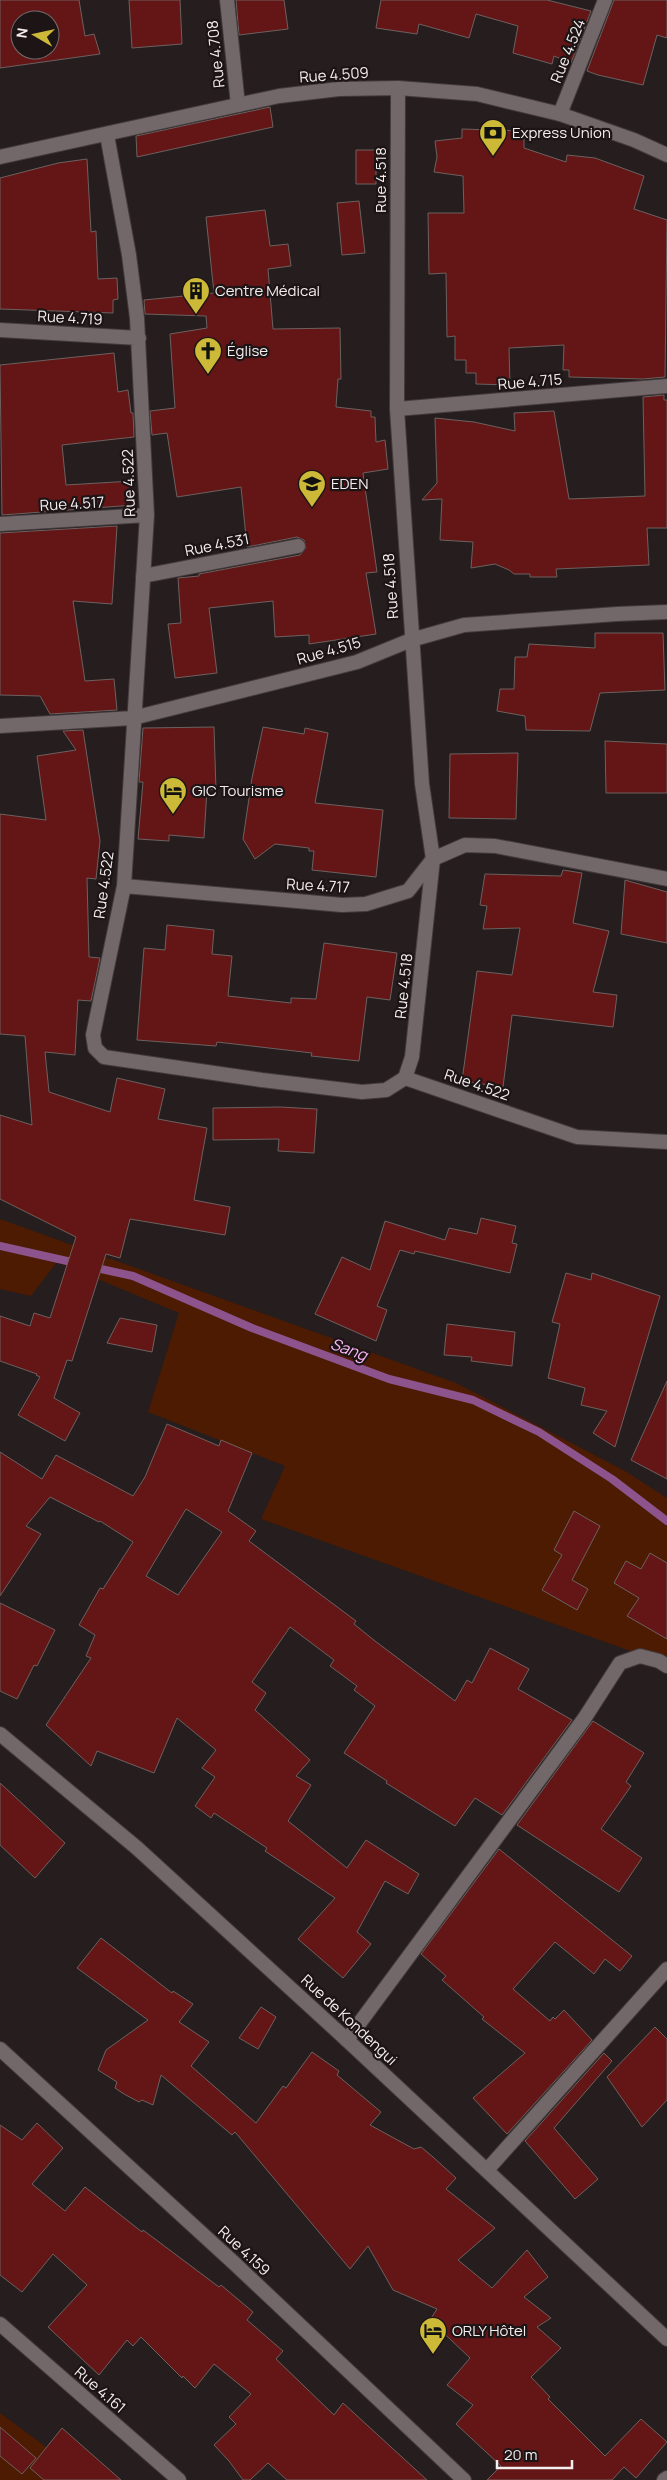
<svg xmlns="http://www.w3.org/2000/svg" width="667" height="2480" viewBox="0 0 667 2480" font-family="Manrope,sans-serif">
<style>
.green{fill:#4c1b02}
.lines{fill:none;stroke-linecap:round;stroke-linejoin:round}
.stream{stroke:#8d538c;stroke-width:8}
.building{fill:#641617;stroke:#6c615f;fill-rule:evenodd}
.minor-casing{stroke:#423a3b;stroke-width:16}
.tertiary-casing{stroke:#423a3b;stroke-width:16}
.secondary-casing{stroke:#423a3b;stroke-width:16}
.minor{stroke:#726769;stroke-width:14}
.tertiary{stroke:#726769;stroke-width:14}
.secondary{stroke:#726769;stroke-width:14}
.labels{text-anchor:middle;stroke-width:4.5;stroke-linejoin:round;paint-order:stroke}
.street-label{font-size:15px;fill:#f5eeef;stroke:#1c1415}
.poi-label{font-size:15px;fill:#f5eeef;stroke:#1c1415;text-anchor:start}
.water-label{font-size:16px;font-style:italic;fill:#fab8f8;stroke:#1c1415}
</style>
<rect width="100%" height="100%" fill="#261d1e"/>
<!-- green -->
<path class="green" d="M0,1219L456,1383L625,1471L667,1498V1664L261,1519L285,1466L148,1412L179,1313L57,1262L31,1296L0,1289Z
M0,2413L91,2480H0Z"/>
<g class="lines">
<!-- stream -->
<path class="stream" d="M0,1246L76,1263
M92,1267L133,1276L252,1328L389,1379L473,1400L539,1432L612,1479L667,1521"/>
</g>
<!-- building -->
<path class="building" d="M0,0H79L85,36L94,34L100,54L0,68ZM20,20H50V50H20Z
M129,0H180L182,44L132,48Z
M236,0H284L288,29L239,35Z
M381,0H547L591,11L571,63L554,56L552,64L513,53L518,26L476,14L469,38L419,24L417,34L376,28Z
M614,0H667V38L657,35L643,85L598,75L587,71Z
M270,107L273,127L137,157L136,136Z
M462,129L524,131V148L566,162L567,155L595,158L644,176L634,209L667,220L665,377L643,379L569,377V370H563L564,345L509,348L510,385L476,384V373H466V360H455V336L447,337L446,273L429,274L428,213H464L463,176L434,172L437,157L435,141L462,138Z
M356,150H376V184H356Z
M87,159L91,232L96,231L98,279L117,278L118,299L113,300V313L0,309V178L58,163Z
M359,201L365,253L342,255L337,203Z
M265,210L270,246L288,244L291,266L268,269L273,329L340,328L341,379H338L336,407L371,411V417H375L376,442L385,440L388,469L363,473L377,572L366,573L376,634L309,644V635L275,637L273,601L209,608L217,673L175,678L168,624L181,623L178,578L199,576V574L300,555L306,548L304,540L297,537L247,547L241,487L177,497L167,433L152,435L150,411L175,408L170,334L207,328L206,316L145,314L144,300L214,293L206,217Z
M114,353L118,392L128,390L131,413H133L134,437L62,445L66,485L132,481L134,505L2,515L0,365Z
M664,395V400H667V528H647L649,565L556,569L557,577H530V574H514L509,570L495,564L471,568L473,542L440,540L442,499L422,500L437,483L435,418L474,422L515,431L514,413L554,411L569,499L645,496L643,397Z
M117,526L112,604L73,601L85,681L114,679L117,710L50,714L40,696L0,695V533Z
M595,633H663L665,690L600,693L590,731L526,730L525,716L497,711L500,689H514L515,657H527L529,644L595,648Z
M214,727L216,790L207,789L204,838L169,835V841L138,839L143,782H139L143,728Z
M263,727L304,734L305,728L328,733L315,803L383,810L376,877L312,870L314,851H309V848L275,844L255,859L243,839L252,778Z
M83,730L100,841L96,879L87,878L89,957L100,958L91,1001L78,1000L75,1055L45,1052L49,1092L110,1112L117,1078L165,1089L158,1119L207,1128L194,1200L230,1207L225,1235L130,1219L120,1258L106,1254L72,1361L67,1360L54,1398L80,1413L65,1441L18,1415L40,1377L36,1375L37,1374L0,1361V1316L30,1326L34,1313L50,1318L76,1237L0,1199V1115L32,1125L25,1036L0,1034V814L46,820L37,756L76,750L63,731Z
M605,741L667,744V793H606Z
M518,753L516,819L449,818L450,754Z
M563,870L582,873L573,923L609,931L593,992L617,995L613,1027L512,1015L503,1087L462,1081L477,971L512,975L520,928L483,929L487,906L480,905L485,874L561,876Z
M625,880L667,892V943L621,934Z
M167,925L214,930L212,954L232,956L228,996L291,1003V998L316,999L324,943L397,953L390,1000L367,997L359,1061L311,1056L312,1053L217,1042L216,1046L137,1040L144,948L165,950Z
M280,1107L317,1109L314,1153L278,1151L279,1139L213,1140V1108Z
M481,1218L516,1226L512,1243L517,1244L510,1273L415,1251L414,1254L400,1250L377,1306L387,1310L376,1341L315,1314L342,1257L370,1270L385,1221L445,1240L449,1228L477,1234Z
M566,1273L591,1280L592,1273L660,1296L615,1447L593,1433L607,1411L581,1405L585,1388L548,1378L560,1324L552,1322Z
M120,1318L157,1325L152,1352L107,1343Z
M447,1324L515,1332L512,1366L471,1361L472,1357L444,1355Z
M667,1381V1479L631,1460Z
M167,1424L219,1446L221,1440L252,1453L228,1511L256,1531L249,1541L356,1621L354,1624L375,1641L455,1701L467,1680L472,1683L490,1648L529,1669L518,1689L572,1720L502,1815L475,1798L455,1826L386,1783L387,1781L344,1753L375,1706L354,1690L357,1686L330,1666L334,1660L290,1627L252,1682L266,1693L255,1710L310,1760L296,1776L311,1785L288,1821L347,1868L366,1840L419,1874L408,1894L385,1881L357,1932L371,1944L343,1978L298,1939L335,1898L265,1851L267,1848L214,1813L211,1818L195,1806L215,1777L202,1768L216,1750L177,1718L154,1773L97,1751L91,1766L46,1725L91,1658L86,1656L95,1635L79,1625L100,1588L103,1589L133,1542L100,1521L99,1522L50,1497L26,1526L41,1534L0,1596V1452L42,1479L56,1455L133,1496L145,1477ZM186,1509L222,1532L178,1595L146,1576Z
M574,1511L600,1526L572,1580L588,1589L577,1610L542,1590L562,1555L554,1550Z
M650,1553L667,1563V1639L627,1616L639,1598L614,1583L626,1561L641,1569Z
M0,1603L55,1630L37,1666L34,1665L17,1699L0,1691Z
M593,1721L644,1753L626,1782L631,1786L601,1829L642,1858L619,1892L517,1825Z
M0,1783L65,1843L35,1878L0,1845Z
M499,1849L632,1956L620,1971L605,1959L594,1974L555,1942L513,1989L550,2021L553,2017L555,2019L564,2010L592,2040L507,2134L473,2098L525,2053L482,2019L484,2017L442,1980L446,1976L421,1954Z
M101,1938L172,1993L173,1991L193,2004L179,2022L209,2042L191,2066L256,2123L283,2086L286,2088L312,2052L339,2071L337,2075L381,2112L370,2125L414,2149L421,2147L433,2157L456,2178L446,2189L495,2228L458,2260L492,2288L527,2250L548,2277L524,2297L551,2318L537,2327L561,2348L531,2377L550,2397L548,2399L605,2456L641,2419L667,2442L636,2478L624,2467L612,2480H487L501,2466L456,2424L473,2405L447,2385L470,2358L430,2320L437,2309L393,2290L368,2246L350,2269L235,2132L232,2135L161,2075L153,2105L142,2100L139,2102L124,2094L115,2088L117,2082L98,2070L106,2050L148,2020L77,1968Z
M261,2007L276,2017L258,2049L239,2038Z
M655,2027L667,2039V2100L642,2127L607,2077Z
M604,2053L612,2061L554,2128L598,2179L575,2199L525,2141Z
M37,2123L63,2148L32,2184L65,2211L85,2187L142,2232L143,2230L219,2287L221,2285L253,2312L247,2320L283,2351L276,2359L334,2415L343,2403L427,2480H287L268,2463L250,2480H243L229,2461L214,2445L236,2424L229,2417L251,2394L214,2364L195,2388L183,2376L182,2378L141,2337L133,2346L127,2340L99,2375L48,2327L87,2285L53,2254L22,2292L0,2275V2125L22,2140Z
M0,2427L36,2458L22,2474L0,2456Z
M62,2428L121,2480H44L30,2468Z"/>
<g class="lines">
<defs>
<path id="minor" d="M227,0L238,105
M398,88L397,409L422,784L433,859L412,1057L405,1078
M560,114L605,0
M107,135L129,255L137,318L147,515L124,886L93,1035L95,1048L104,1057L262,1080L362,1092L386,1090L405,1078L577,1137L667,1142
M0,330L139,338
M397,409L667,386
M0,524L147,515
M143,576L298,546
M0,726L133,718L357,662L411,640L464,625L617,614L667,612
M124,886L342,905L366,904L408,891L433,859L465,845L495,846L667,879
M347,2040L584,1719L620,1663L640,1656L659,1661L667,1666
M0,2049L234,2263L464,2480
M487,2170L667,1969
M0,2324L179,2480
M664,2480L667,2478"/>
<path id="tertiary" d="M0,157L279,96L339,89L398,88L477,94L560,114L634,140L667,155"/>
<path id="secondary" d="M0,1734L137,1848L347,2040L667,2339"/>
</defs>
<!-- minor casing -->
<use href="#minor" class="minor-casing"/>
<!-- tertiary casing -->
<use href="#tertiary" class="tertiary-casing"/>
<!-- secondary casing -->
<use href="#secondary" class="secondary-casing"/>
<!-- minor -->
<use href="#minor" class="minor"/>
<!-- tertiary -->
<use href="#tertiary" class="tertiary"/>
<!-- secondary -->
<use href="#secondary" class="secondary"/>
</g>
<!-- icons -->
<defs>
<symbol id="bank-pin" viewBox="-11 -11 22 30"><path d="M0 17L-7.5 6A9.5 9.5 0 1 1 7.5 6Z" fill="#ccb938" stroke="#1c1415"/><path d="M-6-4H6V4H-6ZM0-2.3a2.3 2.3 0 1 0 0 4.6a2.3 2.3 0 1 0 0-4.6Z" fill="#111"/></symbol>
<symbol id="building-pin" viewBox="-11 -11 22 30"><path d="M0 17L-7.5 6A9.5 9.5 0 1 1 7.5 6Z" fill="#ccb938" stroke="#1c1415"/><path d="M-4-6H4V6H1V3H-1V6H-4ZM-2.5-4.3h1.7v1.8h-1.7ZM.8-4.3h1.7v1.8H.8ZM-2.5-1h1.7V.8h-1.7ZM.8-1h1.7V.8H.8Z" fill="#111"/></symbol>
<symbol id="church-pin" viewBox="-11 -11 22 30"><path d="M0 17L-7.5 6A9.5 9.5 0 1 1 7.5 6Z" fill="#ccb938" stroke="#1c1415"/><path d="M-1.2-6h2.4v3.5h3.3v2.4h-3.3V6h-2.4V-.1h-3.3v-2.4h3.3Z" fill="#111"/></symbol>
<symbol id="school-pin" viewBox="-11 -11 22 30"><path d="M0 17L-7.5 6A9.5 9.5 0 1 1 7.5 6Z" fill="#ccb938" stroke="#1c1415"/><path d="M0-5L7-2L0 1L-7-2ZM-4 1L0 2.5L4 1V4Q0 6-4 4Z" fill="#111"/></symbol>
<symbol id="hotel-pin" viewBox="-11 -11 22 30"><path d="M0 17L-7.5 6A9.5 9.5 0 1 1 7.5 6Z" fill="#ccb938" stroke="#1c1415"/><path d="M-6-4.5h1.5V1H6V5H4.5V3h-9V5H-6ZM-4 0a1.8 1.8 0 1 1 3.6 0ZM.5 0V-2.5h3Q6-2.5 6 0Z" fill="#111"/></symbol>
</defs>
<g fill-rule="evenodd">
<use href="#bank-pin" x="477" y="117" width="32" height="43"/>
<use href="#building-pin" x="180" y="275" width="32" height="43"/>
<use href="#church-pin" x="192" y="335" width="32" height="43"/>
<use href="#school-pin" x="296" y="468" width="32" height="43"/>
<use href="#hotel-pin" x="157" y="775" width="32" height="43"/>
<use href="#hotel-pin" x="417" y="2315" width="32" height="43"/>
</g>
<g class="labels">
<!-- street labels -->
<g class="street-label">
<text transform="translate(568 51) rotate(-68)" y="5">Rue 4.524</text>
<text transform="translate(216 54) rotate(-96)" y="5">Rue 4.708</text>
<text transform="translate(334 75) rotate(-4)" y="5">Rue 4.509</text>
<text transform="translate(381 180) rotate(-90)" y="5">Rue 4.518</text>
<text transform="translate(70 318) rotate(3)" y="5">Rue 4.719</text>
<text transform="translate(530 382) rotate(-5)" y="5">Rue 4.715</text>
<text transform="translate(129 483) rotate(-92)" y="5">Rue 4.522</text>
<text transform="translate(72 504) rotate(-3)" y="5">Rue 4.517</text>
<text transform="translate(217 545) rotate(-11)" y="5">Rue 4.531</text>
<text transform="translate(391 586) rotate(-94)" y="5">Rue 4.518</text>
<text transform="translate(329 651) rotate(-16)" y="5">Rue 4.515</text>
<text transform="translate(104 885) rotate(-82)" y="5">Rue 4.522</text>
<text transform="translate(318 886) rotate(3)" y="5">Rue 4.717</text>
<text transform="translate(404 986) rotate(-84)" y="5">Rue 4.518</text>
<text transform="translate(477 1085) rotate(19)" y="5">Rue 4.522</text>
<text transform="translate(349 2020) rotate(43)" y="5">Rue de Kondengui</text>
<text transform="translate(244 2251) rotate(43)" y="5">Rue 4.159</text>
<text transform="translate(100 2390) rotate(41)" y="5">Rue 4.161</text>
</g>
<!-- poi labels -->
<g class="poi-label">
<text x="512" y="138">Express Union</text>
<text x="215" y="296">Centre Médical</text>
<text x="227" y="356">Église</text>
<text x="331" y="489">EDEN</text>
<text x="192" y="796">GIC Tourisme</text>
<text x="452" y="2336">ORLY Hôtel</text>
</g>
<!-- water labels -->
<g class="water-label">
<text transform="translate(349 1349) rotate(20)" y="6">Sang</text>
</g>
</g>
<!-- north arrow -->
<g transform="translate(35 35) rotate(279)"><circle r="24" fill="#1c1415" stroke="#736b6c"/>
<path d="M0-4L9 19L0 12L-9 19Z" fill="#ccb938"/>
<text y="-8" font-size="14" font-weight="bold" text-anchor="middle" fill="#f5eeef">N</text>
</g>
<!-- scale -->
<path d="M497 2460v8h75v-8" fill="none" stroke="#f5eeef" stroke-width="2.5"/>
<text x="504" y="2460" font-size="15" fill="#f5eeef" stroke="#1c1415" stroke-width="4" paint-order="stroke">20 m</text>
</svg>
